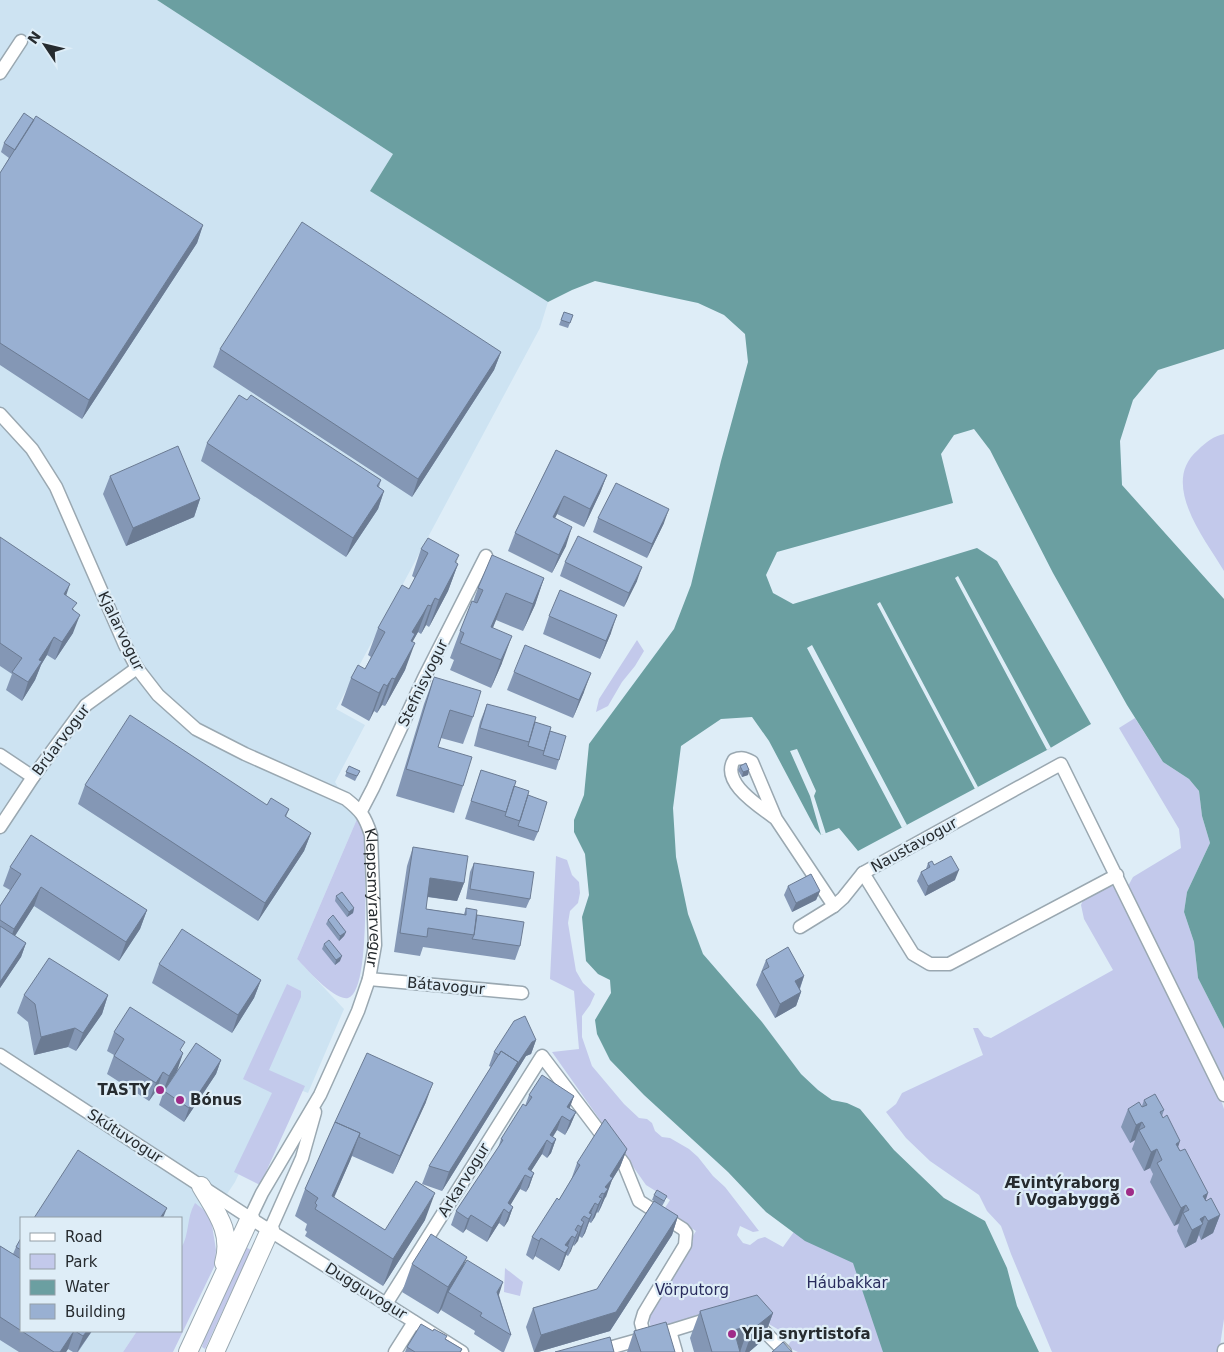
<svg xmlns="http://www.w3.org/2000/svg" width="1224" height="1352" viewBox="0 0 1224 1352" font-family="'DejaVu Sans',sans-serif">
<style>
.built{fill:#cde3f2}
.green{fill:#c3c9eb}
.water{fill:#6b9fa1}
.pier{fill:#deedf7}
.lines{fill:none;stroke-linecap:round;stroke-linejoin:round}
.street-casing{stroke:#9aa8b1;stroke-width:15}
.secondary-casing{stroke:#9aa8b1;stroke-width:20}
.street{stroke:#fff;stroke-width:12}
.secondary{stroke:#fff;stroke-width:18}
.wall{fill:#8497b5}
.shaded-wall{fill:#6b7b93}
.building{fill:#99b0d2;stroke:#6b7b93}
.poi-dot{fill:#9f2c88;stroke:#deedf7;stroke-width:2}
.labels{text-anchor:middle;stroke-width:4.5;stroke-linejoin:round;paint-order:stroke}
.street-label{font-size:15px;fill:#262b2f;stroke:#deedf7}
.poi-label{font-size:15px;font-weight:bold;fill:#262b2f;stroke:#deedf7;text-anchor:end}
.park-label{font-size:15px;fill:#292c5d;stroke:#deedf7}
</style>
<rect width="100%" height="100%" fill="#deedf7"/>
<!-- built -->
<path class="built" d="M0,0H157L393,154L370,191L548,302L540,328L336,709L365,725L335,782L357,819L297,959L344,1009L308,1093L282,1083L235,1182L181,1263V1218H21V1331H137L123,1352H0Z"/>
<!-- green -->
<path class="green" d="M1224,434V571C1205,539 1159,483 1198,450C1206,442 1214,436 1224,434Z
M637,640L644,651L635,666L622,682L608,706L596,712L599,699Z
M1135,718L1163,762L1189,779L1199,791L1202,816L1210,843L1187,892L1184,912L1194,942L1198,978L1224,1029V1078L1127,888L1133,877L1181,848L1179,829L1119,728Z
M357,819L360,820L364,833C364,856 372,992 348,998C334,1001 306,968 297,959Z
M556,856L567,860L572,875L579,882L580,893L578,903L570,911L568,923L576,971L583,983L595,994L590,1005L582,1016V1037L592,1066L624,1104L639,1118L647,1119L652,1123L655,1131L662,1137L670,1138L689,1149L698,1157L713,1176L725,1187L759,1231L753,1232L740,1226L737,1235L743,1243L750,1245L758,1239L765,1237L783,1247L847,1158L973,1352H798L787,1347L793,1338L750,1313L746,1298L651,1331L649,1317L651,1310L693,1241L691,1239L696,1231L663,1211L670,1200L646,1185L552,1052L579,1049L574,991L550,979Z
M1113,886L1120,891L1216,1085L1224,1109V1319L1219,1352H1052L1011,1254L1001,1226L987,1211L979,1195L930,1161L906,1138L886,1112L896,1104L902,1093L983,1055L973,1028H978L984,1036L991,1038L1113,970L1084,919L1081,905L1084,898L1106,887Z
M287,984L301,991V997L269,1070L305,1086L260,1185L234,1172L272,1093L243,1079Z
M195,1203L204,1210L211,1219L216,1250L215,1265L173,1352H123L137,1331H181V1248C190,1234 186,1218 195,1203Z
M242,1245L251,1250L205,1349L202,1347L211,1315Z
M505,1268L523,1282L520,1296L504,1292Z"/>
<!-- water -->
<path class="water" d="M157,0H1224V349L1158,370L1133,400L1120,441L1122,485L1224,599V1029L1198,978L1194,942L1184,912L1187,892L1210,843L1202,816L1199,791L1189,779L1163,762L1127,705L1053,573L990,450L974,429L954,435L941,454L953,503L777,552L766,575L773,593L793,604L977,548L997,561L1091,724L1047,750L858,851L839,828L821,835L815,828L769,741L752,717L721,719L681,746L673,808L676,857L688,914L703,954L762,1022L801,1074L818,1090L832,1100L847,1103L860,1109L894,1150L944,1198L985,1221L1007,1268L1017,1306L1039,1352H883L853,1263L805,1241L766,1212L728,1172L644,1095L610,1060L597,1034L595,1020L611,993L610,980L598,974L586,961L582,917L589,895L585,854L574,832V820L584,795L589,744L674,629L691,585L721,461L748,362L745,334L724,315L698,303L595,281L572,290L548,302L370,191L393,154Z"/>
<!-- pier -->
<path class="pier" d="M958,576L1051,748L1047,750L955,578Z
M880,602L978,787L975,789L877,604Z
M812,645L907,825L902,828L807,648Z
M797,749L816,791L814,796L826,834L821,835L810,796L790,751Z"/>
<g class="lines">
<defs>
<g id="street">
<path d="M0,73L21,41"/>
<path id="s1" d="M0,414L32,449L56,487L125,645L137,668L158,695L196,729L245,754L346,799C361,811 365,816 371,835L375,945L369,979L358,1011L320,1095L262,1193L250,1218"/>
<path d="M0,755L33,777"/>
<path d="M361,811L373,788L424,678L486,556"/>
<path d="M776,819C761,807 720,783 734,760C741,757 745,758 752,762L776,819L834,906"/>
<path d="M0,827L33,777L86,705L137,668"/>
<path d="M1117,875L949,964H930L913,954L863,873L1061,764L1224,1095"/>
<path d="M800,927L834,906L843,898L863,873"/>
<path d="M369,979L522,993"/>
<path d="M0,1055L250,1218L462,1352"/>
<path d="M270,1230L302,1158L315,1112"/>
<path d="M386,1304L542,1056L624,1164L639,1201L683,1229L686,1233L685,1245L644,1313L641,1323L645,1338"/>
<path d="M755,1322L785,1352"/>
<path d="M670,1331L712,1318"/>
<path d="M395,1352L414,1322"/>
<path d="M595,1352L670,1331L676,1352"/>
<path d="M1224,1352V1350"/>
</g>
<path id="secondary" d="M201,1186C216,1212 233,1232 224,1263
M188,1352L250,1218
M215,1352L270,1230"/>
</defs>
<!-- street casing -->
<use href="#street" class="street-casing"/>
<!-- secondary casing -->
<use href="#secondary" class="secondary-casing"/>
<!-- street -->
<use href="#street" class="street"/>
<!-- secondary -->
<use href="#secondary" class="secondary"/>
</g>
<!-- wall -->
<path class="wall" d="M4,143L203,225L197,243L82,419L0,365V173L9,158L1,152Z
M564,312L573,315L568,328L559,325Z
M220,349L501,352L494,370L412,497L213,367Z
M207,443L381,480L379,487L384,491L378,509L346,557L201,461Z
M556,450L607,475L600,493L584,527L557,514L555,518L566,546L552,573L508,551L515,533Z
M110,476L200,499L194,517L126,546L103,494Z
M598,518L664,523L647,558L593,532Z
M0,537L66,596L74,610L73,633L55,660L47,655L41,665L35,680L22,701L6,690L12,674L0,666Z
M421,549L458,564L448,591L429,627L426,625L421,634L418,632L412,642L405,670L385,706L382,705L377,713L374,711L369,721L341,705L351,678L365,669L371,657L368,655L378,628L409,589L415,578L412,576Z
M565,562L637,581L624,607L560,576Z
M544,578L535,605L523,631L496,620L493,628L502,663L491,688L450,670L454,660L450,658L460,631L473,602L478,588Z
M549,616L611,633L600,659L543,634Z
M514,672L584,692L573,718L507,690Z
M434,677L473,717L463,744L441,738L438,747L463,786L454,813L396,796L424,704Z
M487,704L535,722L550,731L559,760L556,770L474,746L480,722Z
M349,766L360,771L355,781L345,776Z
M740,766L749,770L748,775L742,777L738,770Z
M481,770L514,786L528,795L538,832L534,841L465,819Z
M85,785L289,809L286,817L311,833L304,851L258,921L78,804Z
M413,847L464,883L457,901L427,897L426,909L464,914L466,908L477,915L520,946L515,960L423,947L420,956L394,952L407,866Z
M474,863L530,899L526,908L466,899L470,872Z
M928,863L955,880L925,896L917,881L921,872L926,869Z
M10,867L147,910L140,929L119,961L34,906L15,936L26,943L21,957L0,988V906L10,890L3,886Z
M788,886L820,891L816,900L792,912L784,895Z
M336,896L354,908L353,913L347,917L335,901Z
M328,920L346,932L344,936L339,941L326,924Z
M324,944L340,961L335,965L322,949Z
M766,960L804,976L800,989L801,992L796,1006L775,1018L756,985Z
M159,964L261,980L254,998L232,1033L152,983Z
M24,995H108L102,1014L76,1051L68,1047L34,1055L28,1022L17,1013Z
M114,1032L181,1051L183,1053L177,1071L162,1094L156,1091L149,1101L107,1074L114,1055L107,1051Z
M536,1040L531,1054L526,1056L442,1191L422,1184L429,1166L491,1067L489,1066L494,1052Z
M221,1060L216,1074L184,1122L159,1105L164,1091Z
M529,1095L574,1096L569,1108L576,1112L570,1126L565,1135L557,1130L553,1137L556,1139L551,1153L547,1158L542,1154L531,1171L534,1173L529,1187L526,1192L520,1189L510,1205L513,1207L508,1221L504,1227L499,1223L487,1242L466,1229L463,1233L451,1225L456,1211L498,1148L501,1139L525,1106Z
M1144,1100L1164,1110L1162,1116L1206,1200L1220,1215L1213,1233L1201,1240L1199,1235L1196,1242L1185,1248L1177,1231L1179,1224L1174,1226L1150,1182L1153,1174L1150,1168L1144,1171L1132,1149L1135,1141V1140L1130,1143L1121,1127L1128,1109L1142,1106Z
M426,1102L393,1174L352,1156L334,1198L385,1230L425,1220L383,1286L305,1236L307,1232L305,1230L307,1224L295,1216L305,1189L335,1122Z
M627,1149L620,1167L612,1180L601,1207L598,1213L597,1212L591,1223L589,1222L585,1233L582,1238L579,1236L574,1246L573,1245L568,1256L566,1255L562,1266L559,1271L535,1256L533,1260L526,1255L532,1237L559,1200L571,1180L577,1163Z
M654,1195L665,1201L662,1206L678,1216L672,1235L610,1331L538,1352H534L526,1327L533,1308L597,1289L654,1201L652,1200Z
M21,1238V1331H92L78,1352H73L68,1349L66,1352H19L0,1340V1246L13,1254L16,1247Z
M412,1264L464,1266L499,1295L511,1335L504,1352H502L474,1334L475,1331L441,1310L442,1308L438,1314L402,1292Z
M700,1311L773,1313L763,1340L749,1352H694L690,1338Z
M634,1331L675,1352H627Z
M446,1339L462,1349L461,1352H405L407,1347Z"/>
<!-- shaded-wall -->
<path class="shaded-wall" d="M203,225L197,243L82,419L89,400Z
M501,352L494,370L412,497L418,479Z
M607,475L600,493L584,527L590,509Z
M384,491L378,509L346,557L353,538Z
M564,496L557,514L546,536L553,517Z
M200,499L194,517L126,546L133,528Z
M669,509L664,523L647,558L652,544Z
M572,527L566,546L552,573L559,555Z
M459,555L451,577L458,564L448,591L429,627L439,600Z
M642,567L637,581L624,607L629,593Z
M544,578L535,605L523,631L533,604Z
M70,584L64,602V594Z
M506,593L496,620L481,654L491,627Z
M435,598L426,625L421,634L431,606Z
M428,605L418,632L413,641L407,657L415,643L405,670L385,706L412,632Z
M80,615L73,633L55,660L62,642Z
M617,615L611,633L600,659L606,641Z
M512,636L502,663L491,688L501,660Z
M54,637L47,655L41,665L35,680L22,701L28,682L39,660Z
M591,673L584,692L573,718L579,700Z
M392,678L382,705L377,713L387,686Z
M384,684L374,711L369,721L379,693Z
M749,770L748,775L742,777L743,772Z
M311,833L304,851L258,921L265,903Z
M959,870L955,880L925,896L928,886Z
M430,878L464,883L457,901L423,896Z
M41,887L34,906L7,948L14,929Z
M820,891L816,900L792,912L796,903Z
M354,908L353,913L347,917L349,912Z
M147,910L140,929L119,961L126,942Z
M346,932L344,936L339,941L340,936Z
M26,943L21,957L0,988V982Z
M342,956L340,961L335,965L336,960Z
M804,976L799,990L795,981Z
M261,980L254,998L232,1033L238,1015Z
M801,992L796,1006L775,1018L780,1004Z
M108,995L102,1014L76,1051L83,1033Z
M75,1028L68,1047L34,1055L41,1037Z
M536,1040L531,1054L526,1056L442,1191L449,1172L518,1062L532,1042Z
M183,1053L177,1071L162,1094L169,1076Z
M221,1060L216,1074L184,1122L189,1108Z
M163,1072L156,1091L149,1101L156,1083Z
M433,1083L426,1102L393,1174L400,1156Z
M574,1096L569,1110L567,1107Z
M576,1112L570,1126L565,1135L570,1121Z
M562,1116L557,1130L549,1142L550,1135Z
M1142,1122L1135,1140L1130,1143L1136,1125Z
M360,1133L350,1161L326,1215L332,1196Z
M556,1139L551,1153L547,1158L552,1144Z
M547,1140L542,1154L528,1176V1169Z
M1180,1141L1174,1160L1176,1144Z
M627,1149L620,1167L612,1180L606,1197L605,1198L601,1207L598,1213L604,1194H603V1195V1193L610,1176Z
M1157,1149L1150,1168L1144,1171L1151,1152Z
M534,1173L529,1187L526,1192L531,1178Z
M525,1175L520,1189L507,1211L508,1203Z
M435,1193L425,1220L383,1286L393,1259Z
M1208,1193L1202,1212L1203,1196Z
M602,1198L595,1217L591,1223L598,1205Z
M595,1203L589,1218L592,1214L585,1233L582,1238L589,1219V1213Z
M1186,1205L1179,1223L1174,1226L1181,1208Z
M513,1207L508,1221L504,1227L509,1213Z
M167,1208L163,1218H160Z
M504,1209L499,1223L487,1242L492,1228Z
M471,1215L466,1229L463,1233L468,1219Z
M1220,1215L1213,1233L1201,1240L1208,1221Z
M678,1216L672,1235L610,1331L538,1352H534L541,1335L616,1312Z
M1205,1216L1196,1242L1185,1248L1192,1230L1200,1219Z
M584,1222L578,1241L574,1246L581,1227Z
M578,1232L571,1251L568,1256L575,1238Z
M572,1236L565,1253V1245Z
M541,1238L535,1256L533,1260L539,1241Z
M569,1247L562,1266L559,1271L565,1253Z
M467,1257L457,1284L448,1292L442,1308L438,1314L448,1287Z
M503,1282L497,1301V1292Z
M773,1313L763,1340L749,1352H745L753,1329Z
M749,1326L740,1352L734,1330Z
M74,1331L68,1349L66,1352H60Z
M87,1331H92L77,1352L83,1336Z"/>
<!-- building -->
<path class="building" d="M24,113L34,120L15,150L4,143Z
M36,116L203,225L89,400L0,343V173Z
M302,222L501,352L418,479L220,349Z
M564,312L573,315L570,323L561,320Z
M239,395L247,400L251,395L381,480L377,486L384,491L353,538L207,443Z
M178,446L200,499L133,528L110,476Z
M556,450L607,475L590,509L564,496L553,517L572,527L559,555L515,533Z
M616,483L669,509L652,544L598,518Z
M578,536L642,567L629,593L565,562Z
M0,537L70,584L64,594L77,603L72,609L80,615L62,642L54,637L39,660L42,661L28,682L12,672L22,658L0,643Z
M428,538L459,555L455,562L458,564L439,600L435,598L431,606L428,605L423,614L412,632L415,634L411,641L415,643L395,679L392,678L387,686L384,684L379,693L351,678L358,665L365,669L385,632L378,628L402,585L409,589L428,553L421,549Z
M492,555L544,578L533,604L506,593L491,627L512,636L501,660L460,643L464,633L460,631L472,601L477,603L483,590L478,588Z
M560,590L617,615L606,641L549,616Z
M525,645L591,673L579,700L514,672Z
M434,677L481,691L473,717L450,710L438,747L472,757L463,786L406,769Z
M487,704L536,717L529,742L480,728Z
M130,715L267,805L271,798L289,809L285,816L311,833L265,903L85,785Z
M535,722L551,727L544,751L528,746Z
M550,731L566,736L559,760L543,755Z
M746,763L749,770L743,772L740,766Z
M349,766L360,771L357,776L346,772Z
M481,770L516,781L506,812L471,801Z
M514,786L529,791L520,821L505,816Z
M528,795L547,802L538,832L518,826Z
M31,835L147,910L126,942L41,887L14,929L0,920V906L21,874L10,867Z
M413,847L468,856L464,883L430,878L426,909L466,915V908L477,910L474,935L428,928L427,937L400,933Z
M951,856L959,870L928,886L921,872L930,867L928,863L932,861L934,865Z
M474,863L534,872L530,899L470,889Z
M811,874L820,891L796,903L788,886Z
M342,892L354,908L349,912L336,896Z
M333,915L346,932L340,936L328,920Z
M477,915L524,922L520,946L472,939L474,935Z
M0,926L26,943L0,982Z
M182,929L261,980L238,1015L159,964Z
M329,940L342,956L336,960L324,944Z
M788,947L804,976L795,981L801,992L780,1004L762,971L769,967L766,960Z
M49,958L108,995L83,1033L75,1028L41,1037L35,1004L24,995Z
M130,1007L185,1042L180,1050L183,1053L169,1076L163,1072L156,1083L114,1056L124,1039L114,1032Z
M525,1016L536,1040L532,1042L516,1066L518,1062L501,1051L499,1055L494,1052L514,1021Z
M196,1043L221,1060L189,1108L164,1091Z
M501,1051L518,1062L449,1172L429,1166Z
M367,1053L433,1083L400,1156L359,1137L360,1133L335,1122Z
M542,1075L574,1096L567,1107L576,1112L570,1121L562,1116L550,1135L556,1139L552,1144L547,1140L528,1169L534,1173L531,1178L525,1175L508,1203L513,1207L509,1213L504,1209L492,1228L471,1215L468,1219L456,1211L503,1140L501,1139L523,1104L526,1106L532,1097L529,1095Z
M1155,1094L1164,1110L1160,1112L1163,1118L1167,1115L1180,1141L1176,1144L1180,1151L1185,1149L1208,1193L1203,1196L1206,1201L1211,1198L1220,1215L1208,1221L1205,1216L1200,1219L1203,1224L1192,1230L1183,1213L1189,1210L1186,1205L1181,1208L1157,1163L1162,1160L1157,1149L1151,1152L1139,1130L1145,1127L1142,1122L1136,1125L1128,1109L1139,1102L1142,1107L1147,1105L1144,1100Z
M605,1119L627,1149L610,1176L613,1178L605,1187L608,1189L604,1194L602,1193L599,1197L602,1198L598,1205L595,1203L589,1213L592,1214L589,1219L584,1216L581,1220L584,1222L581,1227L578,1225L575,1230L578,1232L575,1238L572,1236L565,1245L569,1247L565,1253L541,1238L539,1241L532,1237L557,1198L559,1200L580,1165L577,1163Z
M335,1122L360,1133L332,1196L385,1230L416,1181L435,1193L393,1259L315,1209L317,1205L315,1203L318,1198L305,1189Z
M78,1150L167,1208L160,1218H34Z
M657,1190L667,1196L664,1201L654,1195Z
M654,1201L678,1216L616,1312L541,1335L533,1308L597,1289Z
M431,1234L467,1257L448,1287L412,1264Z
M21,1238V1250L16,1247Z
M0,1246L21,1259V1331H74L60,1352H54L0,1317Z
M467,1260L503,1282L497,1292L511,1335L480,1316L482,1313L448,1292Z
M757,1295L773,1313L753,1329L749,1326L734,1330L740,1352H712L700,1311Z
M666,1322L675,1352H641L634,1331Z
M421,1324L433,1331L434,1329L447,1336L445,1339L462,1349L460,1352H415L407,1347Z
M75,1331H87L83,1336Z
M610,1337L614,1352H555Z
M783,1342L792,1352H772Z"/>
<!-- markers -->
<g class="poi-dot">
<circle cx="160" cy="1090" r="5"/>
<circle cx="180" cy="1100" r="5"/>
<circle cx="1130" cy="1192" r="5"/>
<circle cx="732" cy="1334" r="5"/>
</g>
<g class="labels">
<!-- street labels -->
<g class="street-label">
<text transform="translate(121 631) rotate(64)" y="5">Kjalarvogur</text>
<text transform="translate(423 683) rotate(-64)" y="5">Stefnisvogur</text>
<text transform="translate(61 740) rotate(-53)" y="5">Brúarvogur</text>
<text transform="translate(914 845) rotate(-29)" y="5">Naustavogur</text>
<text dy="5" stroke="none"><textPath href="#s1" startOffset="649">Kleppsmýrarvegur</textPath></text>
<text transform="translate(446 986) rotate(5)" y="5">Bátavogur</text>
<text transform="translate(125 1136) rotate(33)" y="5">Skútuvogur</text>
<text transform="translate(464 1180) rotate(-58)" y="5">Arkarvogur</text>
<text transform="translate(366 1291) rotate(32)" y="5">Dugguvogur</text>
</g>
<!-- poi labels -->
<g class="poi-label">
<text x="150" y="1095">TASTY</text>
<text x="190" y="1105" text-anchor="start">Bónus</text>
<text x="1120" y="1188">Ævintýraborg<tspan x="1120" dy="17">í Vogabyggð</tspan></text>
<text x="742" y="1339" text-anchor="start">Ylja snyrtistofa</text>
</g>
<!-- park labels -->
<g class="park-label">
<text x="847" y="1288">Háubakkar</text>
<text x="692" y="1295">Vörputorg</text>
</g>
</g>
<!-- legend -->
<rect x="20" y="1217" width="162" height="115" fill="#deedf7" stroke="#949fa7"/>
<rect x="30" y="1233" width="25" height="8" fill="#ffffff" stroke="#949fa7"/>
<text x="65" y="1242" font-size="15" fill="#262b2f">Road</text>
<rect x="30" y="1254" width="25" height="15" fill="#c3c9eb" stroke="#949fa7"/>
<text x="65" y="1267" font-size="15" fill="#262b2f">Park</text>
<rect x="30" y="1280" width="25" height="15" fill="#6b9fa1" stroke="#949fa7"/>
<text x="65" y="1292" font-size="15" fill="#262b2f">Water</text>
<rect x="30" y="1304" width="25" height="15" fill="#99b0d2" stroke="#949fa7"/>
<text x="65" y="1317" font-size="15" fill="#262b2f">Building</text>
<!-- north arrow -->
<g transform="translate(45 45) rotate(305)" stroke="#deedf7" stroke-width="4" paint-order="stroke">
<path d="M0-4L9 19L0 12L-9 19Z" fill="#262b2f"/>
<text y="-8" font-size="14" font-weight="bold" text-anchor="middle" fill="#262b2f">N</text>
</g>
</svg>
